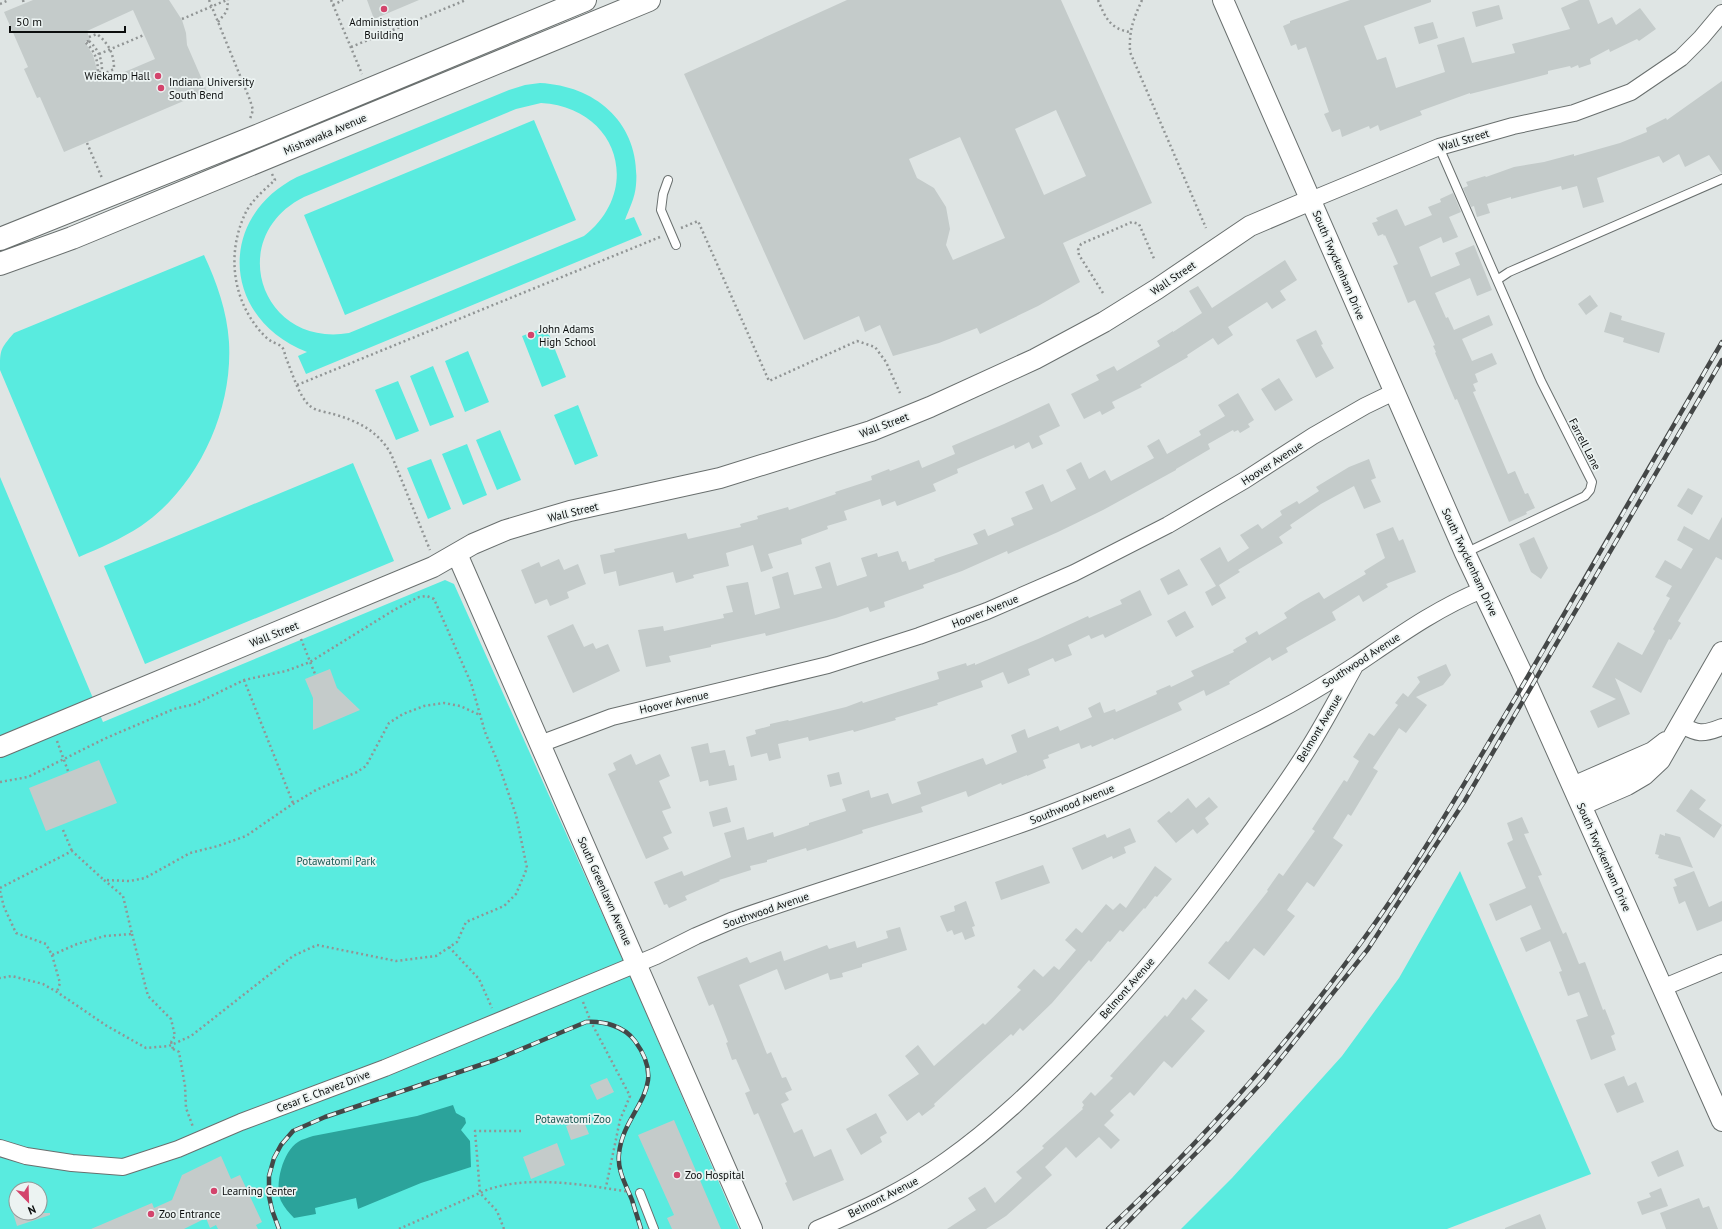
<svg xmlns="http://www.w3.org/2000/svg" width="1722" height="1229" viewBox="0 0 1722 1229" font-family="'PT Sans',sans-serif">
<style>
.green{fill:#59ebdf;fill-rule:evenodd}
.water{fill:#2ba39b}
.building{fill:#c4cbca;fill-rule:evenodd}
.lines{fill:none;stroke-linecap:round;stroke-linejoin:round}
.service-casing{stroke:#696f6e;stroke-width:10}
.minor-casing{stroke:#696f6e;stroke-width:18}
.tertiary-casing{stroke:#696f6e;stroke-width:22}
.secondary-casing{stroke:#696f6e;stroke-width:24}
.path{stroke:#919595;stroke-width:2.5;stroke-dasharray:2 3;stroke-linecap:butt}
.service{stroke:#fff;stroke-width:8}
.minor{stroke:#fff;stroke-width:16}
.tertiary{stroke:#fff;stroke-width:20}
.secondary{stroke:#fff;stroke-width:22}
.rail-casing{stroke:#444747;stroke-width:4.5}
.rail{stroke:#ecf3f2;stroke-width:3;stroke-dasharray:9;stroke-linecap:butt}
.path-bridge{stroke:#919595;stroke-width:2.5;stroke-dasharray:2 3;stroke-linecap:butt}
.poi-dot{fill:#d3446c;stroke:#ecf3f2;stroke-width:1.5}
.labels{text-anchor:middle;stroke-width:3.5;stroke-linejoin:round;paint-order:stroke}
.poi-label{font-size:11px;fill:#0b0d0d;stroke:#ecf3f2;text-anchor:start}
.street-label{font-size:11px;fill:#0b0d0d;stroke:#ecf3f2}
.park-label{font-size:11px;fill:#185853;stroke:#ecf3f2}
</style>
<rect width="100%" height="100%" fill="#dfe5e4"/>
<!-- green -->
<path class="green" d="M540,83C598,86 641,125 636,185C635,198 629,209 625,220L634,217L642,235L306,374L298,356L307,352C222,319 216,218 297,177L509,90L525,85ZM541,103C617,107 644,189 584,236L349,333C261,348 224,237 304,197L516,109Z
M534,120L576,220L345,315L304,215Z
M204,255C217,283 227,311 229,342C233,411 198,487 141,526C121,539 100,548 79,557L0,370C0,350 0,349 14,333Z
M546,327L566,377L542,387L522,336Z
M468,351L489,402L465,412L445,361Z
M433,366L454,417L430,426L410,376Z
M398,381L419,431L396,440L375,390Z
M578,405L598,456L575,465L554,415Z
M500,430L521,480L497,490L476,440Z
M467,444L487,495L463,505L442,454Z
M431,459L451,509L428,519L407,468Z
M353,463L394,561L145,664L104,566Z
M0,477L103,722L445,580L454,584L631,978L739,1229H0ZM16,1189H40V1213H16Z
M1460,871L1591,1174L1447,1229H1181L1232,1178L1342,1056L1399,978Z"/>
<!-- water -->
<path class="water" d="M453,1105L456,1113L465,1118L466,1123L461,1130L470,1141L471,1167L421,1183L358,1209L356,1198L315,1208L316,1214L294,1218C289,1213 284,1207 281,1201C274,1185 283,1151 298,1142C302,1139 308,1138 313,1136L417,1116Z"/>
<!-- building -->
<path class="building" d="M33,0H169L182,20L186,33L187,45L207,91L64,152L40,97L37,98L24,69L28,67L4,12ZM133,10L155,59L108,79L104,70L98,73L93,55L85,42L90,40L87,31Z
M367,0H419L374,19Z
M847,0H1061L1152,203L1063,243L1080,282L1038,306L980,334L977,328L939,343L893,356L880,325L865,332L859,316L804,340L684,74ZM1056,110L1086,176L1044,195L1015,129ZM960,137L1005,238L953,260L946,245L950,229L946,207L934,188L917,178L909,159Z
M1350,0H1431V2L1364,26L1377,60L1386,57L1396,88L1445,72L1437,45L1464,37L1472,63L1515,53L1512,44L1570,29L1561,8L1579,0H1589L1598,24L1612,17L1616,25L1640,8L1656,29L1639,41L1637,39L1610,52L1609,49L1590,59L1591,64L1579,68L1578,65L1571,68L1570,66L1548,71V74L1470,94V93L1420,111L1422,115L1380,131L1378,125L1370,129L1369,126L1342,137L1340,129L1332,132L1324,114L1329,112L1306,47L1298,50L1296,44L1291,46L1283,26L1290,23V21Z
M1499,5L1503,19L1476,27L1472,12Z
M1433,22L1438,38L1419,44L1414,27Z
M1722,81V174L1709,155L1685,167L1679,154L1663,163L1659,156L1597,178L1604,202L1583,208L1577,186L1562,190L1561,186L1511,199V197L1487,204L1490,213L1477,217L1474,206L1471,207L1463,188L1468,186L1466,182L1485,176L1486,177L1514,167L1544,162L1574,154V156L1620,143L1647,132L1646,128L1666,118L1667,120Z
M1453,193L1461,212L1449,217L1458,237L1443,243L1441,237L1419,247L1431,277L1460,265L1455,253L1474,245L1492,290L1477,296L1470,278L1435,293L1446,318L1448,317L1454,330L1489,315L1493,325L1462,339L1472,361L1492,353L1497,364L1475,374L1478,382L1473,384L1476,391L1473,392L1508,474L1515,471L1525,494L1528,493L1535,508L1526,512L1527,514L1509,522L1457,399L1455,400L1435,353L1436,352L1433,346L1435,345L1415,300L1408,303L1393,266L1398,264L1385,235L1384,236L1383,234L1378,236L1372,223L1378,221L1376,218L1397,209L1405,226L1432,215L1428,207L1441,202L1440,199Z
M1285,260L1297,280L1280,291L1286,300L1272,309L1267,302L1228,327L1233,335L1218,345L1213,338L1187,355L1188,357L1140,385L1142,387L1112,402L1115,408L1102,415L1100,411L1084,419L1071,394L1099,380L1096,375L1114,366L1117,371L1160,346L1157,341L1173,331V332L1202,313L1189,291L1198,286L1212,308Z
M1590,295L1598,306L1586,315L1578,304Z
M1610,312L1622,316L1621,320L1665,333L1659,353L1623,342L1624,338L1604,332Z
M1316,330L1323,344L1321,345L1334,368L1316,378L1296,340Z
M1279,378L1293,400L1275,411L1261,389Z
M1238,393L1254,420L1248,424L1250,427L1240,433L1238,430L1234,432L1233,430L1208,444L1210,449L1176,469V470L1103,510L1058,532L1008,554L1007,551L962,571L923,585L924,588L884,602L885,607L870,612L868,607L836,618L766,636L765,633L711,645V647L669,656L671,662L646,667L638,630L663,626L664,631L724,618L723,614L733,612L726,586L748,582L755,615L780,608L772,577L788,572L794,595L822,588L815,567L830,562L837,586L867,576L861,558L877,553L878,557L898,551L902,562L906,561L909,570L935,561L934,559L978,544L973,534L985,529L988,536L1014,525L1011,518L1033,509L1025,492L1043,484L1051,502L1076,489L1066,470L1081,462L1089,479L1105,470L1111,481L1154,458L1147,446L1159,439L1167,454L1201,435L1199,431L1225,416L1218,405Z
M1049,403L1060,426L1039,436L1043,444L1032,449L1029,442L1015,449L1014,445L957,469L958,473L933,484L936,491L897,506L895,501L882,506L880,499L844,511L847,520L827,526L828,529L801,539L802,544L768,554L773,568L761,572L753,545L726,553L729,566L693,575L694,578L676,583L673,572L619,586L616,571L604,574L600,555L615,552L614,549L686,533L688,539L741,527L740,524L758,519L757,516L788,507L789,510L836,494L835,492L872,480L871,476L889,469L890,471L919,460L922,468L955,454L952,446L1004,424Z
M1369,459L1376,478L1371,480L1381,502L1364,509L1354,486L1321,504L1290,525L1292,528L1279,537L1283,543L1238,570L1240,572L1219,585L1226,598L1212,606L1205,592L1216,586L1200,559L1220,547L1228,562L1249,548L1240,535L1258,524L1262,529L1282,515L1280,511L1297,501L1299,504L1319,491L1316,487L1349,467Z
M1688,488L1703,496L1692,515L1677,506Z
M1722,517V560L1716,557L1690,601L1678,621L1681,623L1671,640L1669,639L1641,693L1615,678L1630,714L1598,728L1590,711L1616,699L1592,687L1618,642L1642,655L1655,631L1653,629L1670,598L1666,596L1672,586L1655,577L1665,560L1681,569L1693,549L1677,540L1684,526L1709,540Z
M1393,527L1399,541L1403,539L1416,572L1386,584L1388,587L1363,602L1359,595L1332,612L1336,620L1286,648L1288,652L1272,661L1270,657L1229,682L1230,684L1206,696L1204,690L1178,703L1182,710L1114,740L1113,738L1092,747L1091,745L1081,749L1079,743L1048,755L1049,758L1043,760L1046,768L1027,776V775L1002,785L1001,783L968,797L966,791L921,807L923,812L862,830L863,833L842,840L807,851L806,848L767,860V862L750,866L751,870L719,880L720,881L685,896L687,900L669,908L667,904L664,905L654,882L682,871L684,876L731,857L724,833L744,827L747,840L773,832L774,837L809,825V823L846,811L842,799L869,790L871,798L888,793L892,804L921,794L917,782L983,758L986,765L1017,752L1011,735L1025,729L1028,738L1058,726L1060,731L1092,717L1088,708L1100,702L1104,713L1115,709L1116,712L1157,694L1156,691L1170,685L1171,687L1194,676L1191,671L1234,652L1233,650L1247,642L1245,638L1257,631L1259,635L1287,618L1284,613L1301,602L1319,592L1324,599L1366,574L1364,571L1385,558L1376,534Z
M1534,537L1548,568L1541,579L1531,572L1519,544Z
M559,559L564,570L578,564L586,584L567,592L569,598L550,606L547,599L535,604L521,570L539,562L541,567Z
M1179,569L1188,585L1168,595L1160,579Z
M1140,590L1152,615L1105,638L1103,634L1091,639L1089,635L1068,645L1072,655L1055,662L1053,658L1028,669L1030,675L1008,684L1003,672L981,681L983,687L937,703L938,705L895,718L896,720L854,732L853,730L809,741L808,737L778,744L781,758L769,761L767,753L751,757L746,737L756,734L755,730L770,726V724L788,720L789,721L846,707L862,701L863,703L939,679L937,672L966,663L967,666L975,663V665L1038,639L1088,616L1089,618L1122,604L1120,600Z
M1185,611L1194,627L1176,637L1167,621Z
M573,624L584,647L593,643L596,649L608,644L620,671L573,693L547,636Z
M1446,664L1451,675L1443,685L1416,697L1427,705L1406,733L1399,728L1373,768L1378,771L1351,816L1348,814L1333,838L1343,845L1314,887L1307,882L1287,910L1295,916L1264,956L1254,948L1229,980L1208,963L1226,941L1228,942L1268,891L1267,890L1279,873L1283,876L1315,831L1312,829L1344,780L1347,782L1359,761L1353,757L1369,733L1374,736L1398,705L1395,703L1403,693L1408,697L1420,682L1417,677Z
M330,669L337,688L360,710L313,730V698L305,679Z
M708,743L710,753L725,750L729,766L734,765L737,780L709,786L708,780L700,782L691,747Z
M631,754L636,765L660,754L670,776L659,781L671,808L662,811L672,833L663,837L669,849L646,859L608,774L616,770L613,763Z
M99,760L117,803L46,831L29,788Z
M839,772L842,784L830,787L827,775Z
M1691,789L1706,800L1699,809L1722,825L1714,838L1676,811Z
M1209,797L1218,807L1205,818L1209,824L1197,834L1193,829L1176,843L1157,821L1169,811L1171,813L1188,798L1196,808Z
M727,807L731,822L713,827L709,812Z
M1522,817L1529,833L1524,834L1542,875L1538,876L1563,934L1566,932L1579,964L1585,962L1603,1010L1605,1009L1615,1034L1611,1036L1616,1050L1591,1060L1576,1020L1588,1016L1579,992L1568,996L1559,972L1562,971L1550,941L1526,952L1520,938L1541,929L1531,905L1496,921L1489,904L1526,888L1507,843L1513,840L1507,823Z
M1130,828L1136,842L1124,847L1126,853L1113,859L1112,856L1082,870L1072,848L1105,834L1107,838Z
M1665,833L1680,837L1693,868L1658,858L1659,855L1655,854L1660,834L1665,836Z
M1043,865L1050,883L1001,900L995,882Z
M1155,866L1172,879L1157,897L1155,896L1145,909L1144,908L1123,932L1120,930L1110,942L1108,941L1091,962L1089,960L1052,1003L1023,1031L1020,1028L1013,1036L1011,1034L934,1104L935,1106L922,1116L919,1112L907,1121L888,1095L919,1074L905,1056L918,1045L934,1066L983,1023L985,1025L1021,990L1017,987L1034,969L1043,977L1054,966L1059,970L1076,950L1065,940L1076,928L1082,933L1106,904L1113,910L1120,903L1126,908Z
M1694,871L1709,907L1722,901V921L1697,931L1685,901L1679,904L1673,887L1677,886L1674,879Z
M966,901L975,926L972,927L975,936L965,940L962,932L954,935L952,930L947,932L940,916L955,911L954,906Z
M900,927L907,950L862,964V967L842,973L843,977L830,980L828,973L785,990L777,969L739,985L767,1054L771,1052L782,1078L786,1077L792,1090L785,1093L789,1100L781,1104L794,1133L802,1129L814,1157L831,1149L844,1180L793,1201L785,1183L787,1182L758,1113L754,1115L745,1093L750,1091L736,1059L732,1060L726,1043L728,1042L713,1004L709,1006L697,977L747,957L750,963L781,951L784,961L827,945L829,949L855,941L857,948L888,938L886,931Z
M1195,989L1208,1000L1191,1019L1205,1031L1172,1068L1164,1061L1134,1096L1130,1092L1110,1111L1114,1115L1104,1125L1120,1140L1111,1149L1099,1137L1076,1158L1066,1147L1045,1167L1052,1175L1006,1216L986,1229H947L976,1210L968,1198L985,1187L995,1203L1022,1178L1016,1172L1044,1148L1042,1146L1083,1109L1082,1108L1084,1105L1082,1102L1091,1092L1095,1096L1113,1078L1110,1076L1165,1015L1167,1017L1183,997L1186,1000Z
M1624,1076L1628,1086L1636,1082L1644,1102L1617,1113L1604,1084Z
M607,1078L614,1092L597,1100L590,1085Z
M876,1113L887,1133L880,1137L882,1142L861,1155L846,1129Z
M583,1119L589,1134L571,1140L566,1126Z
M674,1120L721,1229H672L667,1218L674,1215L638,1135Z
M557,1143L565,1165L531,1179L523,1157Z
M1678,1150L1684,1166L1658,1177L1651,1162Z
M221,1156L231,1179L240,1175L262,1222L256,1225L258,1229H218L216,1225L210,1228L206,1218L184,1229H91L152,1203L154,1208L172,1200L182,1175Z
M1661,1188L1668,1206L1642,1215L1637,1202L1651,1197L1649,1193Z
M1699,1198L1703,1208L1709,1206L1718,1229H1666L1660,1213Z
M13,1213H50V1215L17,1226Z
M1540,1214L1546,1229H1505V1228Z"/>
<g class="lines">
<defs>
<path id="service" d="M1439,147L1541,381L1592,482L1590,490L1585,496L1465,553
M668,180L663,194L661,210L676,245
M1497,280L1509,272L1722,179
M640,1193L654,1229"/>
<path id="minor" d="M1311,200L1439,147L1513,126L1574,113L1631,92L1681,58L1701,38L1722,13
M1679,724C1698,734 1702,735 1722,727
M540,744L612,717L828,665L919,636L987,611L1074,573L1168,525L1245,480L1313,436L1365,406L1394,392
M1662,988L1722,963
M0,1148L26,1156L72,1163L123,1167L178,1149L241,1122L385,1068L656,956L696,936L731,921C830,886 931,857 1030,821C1103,794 1175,762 1246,727C1284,709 1322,687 1357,664C1397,637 1437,608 1482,590
M817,1229C862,1210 907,1189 947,1160C994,1127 1035,1087 1075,1046C1135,984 1189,917 1240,847C1263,815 1287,783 1308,749C1325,722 1340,693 1355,666"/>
<path id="tertiary" d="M1223,0L1465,553L1521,671L1722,1121
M457,554L752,1229
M0,747L433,567L473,544L506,530L570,511L720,478L871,431L930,407L1035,359L1104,322L1157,289L1250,226L1311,200
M1573,787L1653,752L1666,742
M1581,805L1627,785L1644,775L1660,760L1722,652"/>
<path id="secondary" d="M0,239L257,136L585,0
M0,264L72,238L649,0"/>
</defs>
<!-- service casing -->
<use href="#service" class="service-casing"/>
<!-- minor casing -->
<use href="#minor" class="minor-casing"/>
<!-- tertiary casing -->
<use href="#tertiary" class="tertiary-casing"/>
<!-- secondary casing -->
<use href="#secondary" class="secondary-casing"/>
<!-- path -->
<path class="path" d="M23,0L24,4
M209,0L250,100L253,110L250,119
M331,0L362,74
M1098,0C1105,17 1110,29 1130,32
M1142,0C1133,20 1129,30 1130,52L1206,228
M0,4L9,0
M333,5L343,0
M182,19L227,0
M218,22L227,11L228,0
M89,37L97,34C109,44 114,54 114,69L106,73
M89,41C98,49 102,58 102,71L98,73C98,60 95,51 85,42Z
M351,47L466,0
M99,54L144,35
M87,143L102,178
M272,174L275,180C264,190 251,201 245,214C227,253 232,298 260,331C263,334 267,339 271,341C274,343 279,344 282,347C284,349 285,355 286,358C292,372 299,397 310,406C316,411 326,412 333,414C358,421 378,431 391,454L430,550
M681,228L698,221L769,381L857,341L875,347L886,362L900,393
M1103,293L1079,255L1078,250L1081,244L1132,222L1139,224L1155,261
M297,385L660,237
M301,639L315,674
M244,680L293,803
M57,741L68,771
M0,782L28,777L104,739L174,709L195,704L244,680L286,671L310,662L394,610L419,597L427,596L434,599L471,683L485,732L497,760L516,815L527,868L516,894L504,906L466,922L457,942L436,956L396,961L317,945L293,956L191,1036L169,1046L146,1048L107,1026L57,992L43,984L12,976L0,978
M63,830L72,851
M0,888L72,851L104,880
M0,891L4,907L16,933L46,944L52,955L77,944L105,936L132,934L123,896L104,880L130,881L145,878L190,853L218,846L246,836L288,807L316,790L357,772L366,766L389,723L403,714L424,706L444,703L460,706L480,715
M132,934L148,996L171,1019L175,1036L171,1042
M449,947L479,979L492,1008
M52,955L60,983L57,992
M583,1002L591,1022L630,1096L620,1120L606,1187
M173,1049L179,1052L185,1086L186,1108L193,1127
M399,1229L480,1193L475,1131H521
M504,1229L497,1211L480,1193C522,1173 585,1185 630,1192"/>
<!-- service -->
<use href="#service" class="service"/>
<!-- minor -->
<use href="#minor" class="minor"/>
<!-- tertiary -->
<use href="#tertiary" class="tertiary"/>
<!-- secondary -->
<use href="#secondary" class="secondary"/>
<defs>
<path id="rail" d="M279,1229L272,1210L269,1196V1176L274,1158L281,1145L293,1131L325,1117L495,1060L586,1022C604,1021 624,1026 635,1041C671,1090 623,1109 619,1154C617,1170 626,1185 632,1200C635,1210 638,1219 641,1229
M1108,1229C1200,1143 1286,1046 1360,944C1418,865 1467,779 1517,695C1586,578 1654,460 1722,342
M1121,1229L1207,1142L1263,1081L1368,949L1464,802L1722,360"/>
</defs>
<!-- rail casing -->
<use href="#rail" class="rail-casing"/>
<!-- rail -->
<use href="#rail" class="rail"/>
<!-- path-bridge -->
<path class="path-bridge" d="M171,1042L173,1049"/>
</g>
<!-- markers -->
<g class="poi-dot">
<circle cx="384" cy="9" r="4"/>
<circle cx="158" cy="76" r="4"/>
<circle cx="161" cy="88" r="4"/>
<circle cx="531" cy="335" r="4"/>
<circle cx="677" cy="1175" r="4"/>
<circle cx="214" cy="1191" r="4"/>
<circle cx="151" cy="1214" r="4"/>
</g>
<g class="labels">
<!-- poi labels -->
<g class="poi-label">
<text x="384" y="26" text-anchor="middle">Administration<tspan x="384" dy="13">Building</tspan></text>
<text x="150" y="80" text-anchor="end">Wiekamp Hall</text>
<text x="169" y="86">Indiana University<tspan x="169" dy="13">South Bend</tspan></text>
<text x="539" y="333">John Adams<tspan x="539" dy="13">High School</tspan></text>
<text x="685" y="1179">Zoo Hospital</text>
<text x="222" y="1195">Learning Center</text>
<text x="159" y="1218">Zoo Entrance</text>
</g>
<!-- street labels -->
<g class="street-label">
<text transform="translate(325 134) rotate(-23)" y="4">Mishawaka Avenue</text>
<text transform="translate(1464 140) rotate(-17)" y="4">Wall Street</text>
<text transform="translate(1339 265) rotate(67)" y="4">South Twyckenham Drive</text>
<text transform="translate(1173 278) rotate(-34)" y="4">Wall Street</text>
<text transform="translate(884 425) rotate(-21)" y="4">Wall Street</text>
<text transform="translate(1585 444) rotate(63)" y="4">Farrell Lane</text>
<text transform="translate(1272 463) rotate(-33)" y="4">Hoover Avenue</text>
<text transform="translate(573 512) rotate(-14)" y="4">Wall Street</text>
<text transform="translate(1470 562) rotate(65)" y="4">South Twyckenham Drive</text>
<text transform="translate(985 611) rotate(-22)" y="4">Hoover Avenue</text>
<text transform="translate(274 634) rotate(-22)" y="4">Wall Street</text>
<text transform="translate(1361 660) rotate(-33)" y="4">Southwood Avenue</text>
<text transform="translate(674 702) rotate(-13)" y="4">Hoover Avenue</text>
<text transform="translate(1319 728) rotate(-59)" y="4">Belmont Avenue</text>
<text transform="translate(1072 804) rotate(-22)" y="4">Southwood Avenue</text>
<text transform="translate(1604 857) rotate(66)" y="4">South Twyckenham Drive</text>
<text transform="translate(605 891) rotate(66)" y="4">South Greenlawn Avenue</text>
<text transform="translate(766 910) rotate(-19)" y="4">Southwood Avenue</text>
<text transform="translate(1127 988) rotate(-49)" y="4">Belmont Avenue</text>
<text transform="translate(323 1091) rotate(-21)" y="4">Cesar E. Chavez Drive</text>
<text transform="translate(883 1197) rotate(-27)" y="4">Belmont Avenue</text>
</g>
<!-- park labels -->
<g class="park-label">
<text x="336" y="865">Potawatomi Park</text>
<text x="573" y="1123">Potawatomi Zoo</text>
</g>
</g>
<!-- north arrow -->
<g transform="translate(28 1201) rotate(157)"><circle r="19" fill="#ecf3f2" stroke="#929796"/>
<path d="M0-3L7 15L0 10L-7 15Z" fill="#d3446c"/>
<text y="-6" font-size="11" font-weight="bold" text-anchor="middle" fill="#0b0d0d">N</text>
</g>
<!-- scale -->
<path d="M10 26v6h115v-6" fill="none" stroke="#0b0d0d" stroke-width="2"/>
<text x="16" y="26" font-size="12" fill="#0b0d0d" stroke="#ecf3f2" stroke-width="3" paint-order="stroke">50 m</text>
</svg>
